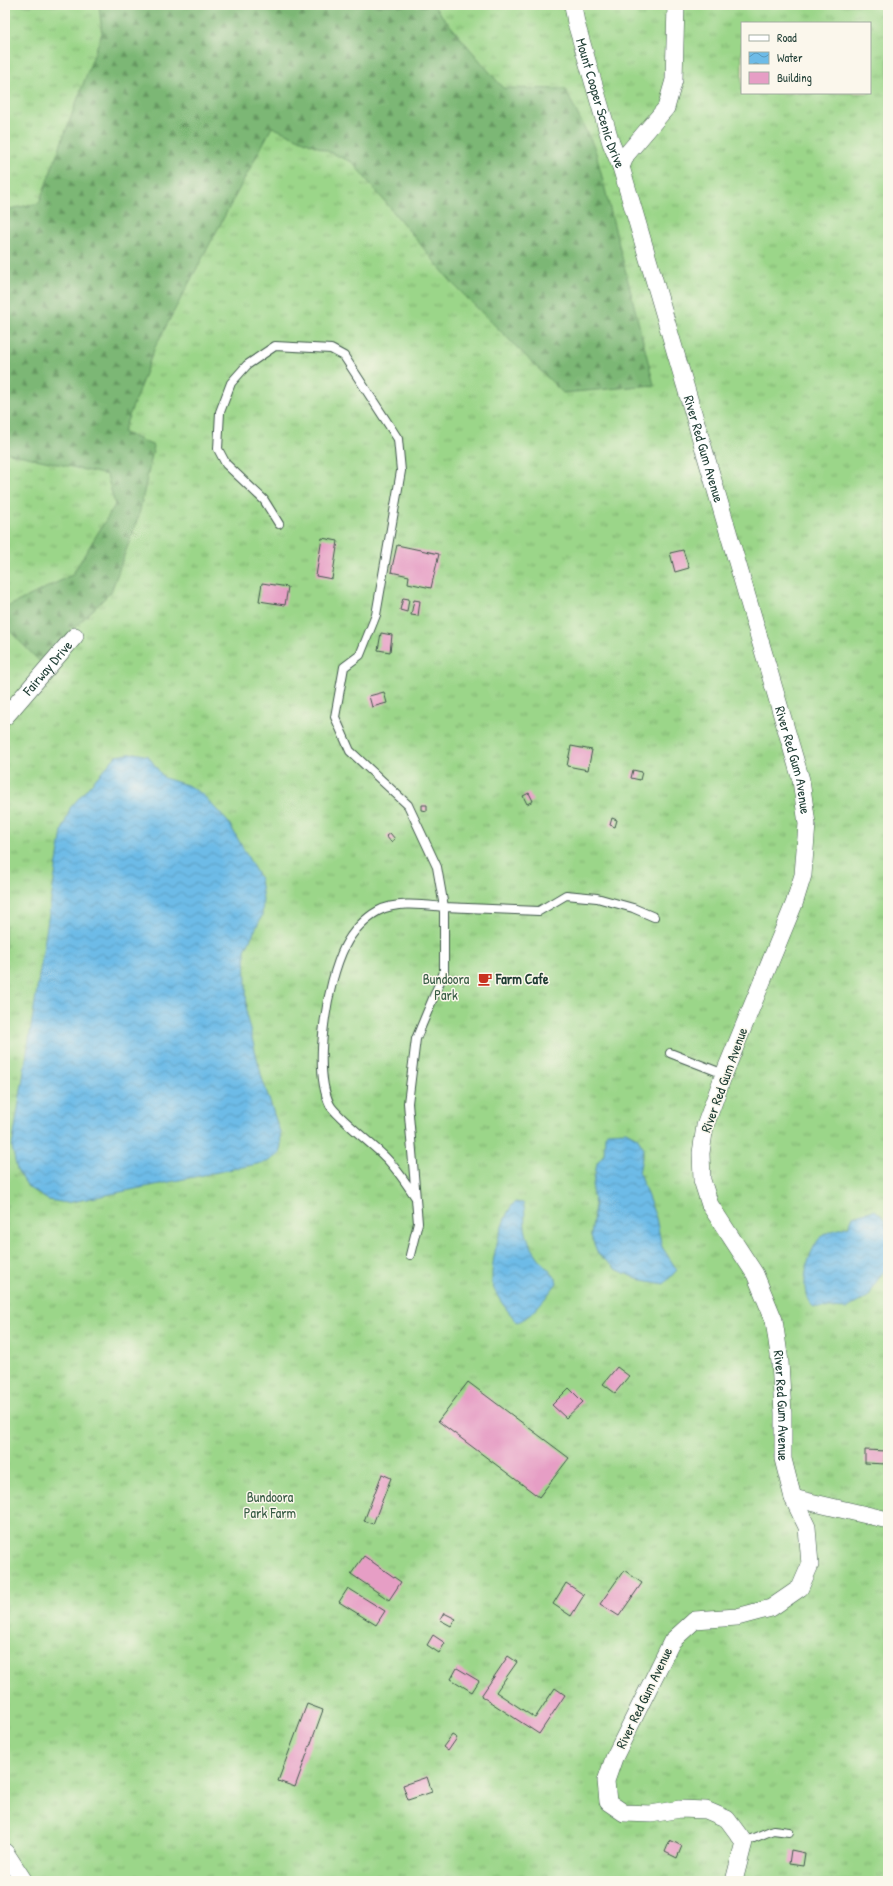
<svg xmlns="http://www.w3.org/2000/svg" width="893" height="1886" viewBox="0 0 893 1886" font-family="'Patrick Hand',sans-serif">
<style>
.grass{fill:url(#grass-tufts);stroke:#5d8a5e;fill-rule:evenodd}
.forest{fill:url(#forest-firs);stroke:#4e7a54}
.water{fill:url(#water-waves);stroke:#467c8e}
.building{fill:#e69ec5}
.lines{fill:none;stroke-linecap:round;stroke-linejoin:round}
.lane-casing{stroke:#3f564b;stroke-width:10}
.street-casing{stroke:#3f564b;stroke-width:18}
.lane{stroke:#fff;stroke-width:8}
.street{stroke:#fff;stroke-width:17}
.labels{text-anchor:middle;stroke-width:3;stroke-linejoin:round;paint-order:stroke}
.street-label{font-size:14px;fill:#1f3d34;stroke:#fbf7ec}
.park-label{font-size:14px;fill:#385c45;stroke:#fbf7ec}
.poi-label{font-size:14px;font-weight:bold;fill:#1f3d34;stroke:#fbf7ec;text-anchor:start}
</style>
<defs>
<pattern id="grass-tufts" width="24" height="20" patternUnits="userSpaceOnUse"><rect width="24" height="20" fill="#9bd689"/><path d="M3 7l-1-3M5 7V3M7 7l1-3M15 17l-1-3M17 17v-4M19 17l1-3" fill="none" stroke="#7eaf71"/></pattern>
<pattern id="forest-firs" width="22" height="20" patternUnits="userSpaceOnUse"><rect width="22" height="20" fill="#7cb775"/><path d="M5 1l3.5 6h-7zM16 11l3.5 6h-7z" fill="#659661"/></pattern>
<pattern id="water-waves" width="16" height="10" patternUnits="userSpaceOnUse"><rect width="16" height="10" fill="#6dbbe7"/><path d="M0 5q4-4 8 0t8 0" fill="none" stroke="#5999bc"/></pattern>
</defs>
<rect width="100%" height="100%" fill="#fbf7ec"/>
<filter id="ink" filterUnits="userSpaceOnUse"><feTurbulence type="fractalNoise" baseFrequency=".025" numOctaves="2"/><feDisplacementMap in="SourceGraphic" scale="8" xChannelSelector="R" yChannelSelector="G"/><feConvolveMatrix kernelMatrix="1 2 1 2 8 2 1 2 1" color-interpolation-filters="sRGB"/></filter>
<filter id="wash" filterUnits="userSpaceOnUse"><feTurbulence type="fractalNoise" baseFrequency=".012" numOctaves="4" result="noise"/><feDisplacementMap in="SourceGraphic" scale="16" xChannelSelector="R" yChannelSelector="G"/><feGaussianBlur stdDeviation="0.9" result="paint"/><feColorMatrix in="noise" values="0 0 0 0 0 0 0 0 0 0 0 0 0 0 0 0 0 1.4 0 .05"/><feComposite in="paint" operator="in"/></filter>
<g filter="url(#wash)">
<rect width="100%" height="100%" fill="#f6e7d0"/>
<!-- grass -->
<path class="grass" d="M5,5H888V1881H5ZM742,23H870V93H742Z"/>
<!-- forest -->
<path class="forest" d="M99,5H433L503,88L565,89L595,149L654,385L563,393L454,285L352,162L272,127L155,347L123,432L154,446L139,515L111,592L40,662L5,626V608L72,575L115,505L107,475L5,452V210L39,203L102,33Z"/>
<!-- water -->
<path class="water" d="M135,753L148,756L164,778L187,785L202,794L229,823L260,879L263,899L262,916L245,950L247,1018L262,1078L280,1132L281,1145L279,1154L267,1162L67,1203L48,1200L29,1188L17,1170L12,1147L62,831L70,808L116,756Z
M626,1131L637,1137L644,1148L639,1173L656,1218L662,1247L677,1270L664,1284L637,1279L616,1269L598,1254L591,1236L595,1205L592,1191L597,1163L604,1154L605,1136L607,1132Z
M515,1202L523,1203C526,1212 524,1219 525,1228C528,1248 543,1264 556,1278L557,1283C548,1294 531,1319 517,1322C510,1314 496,1297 493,1286C488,1269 502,1214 515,1202Z
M874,1210C892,1217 888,1251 888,1267L879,1277L869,1296L846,1309L814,1307C796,1295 808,1249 821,1237C827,1231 841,1229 849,1226L853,1216Z"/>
<g id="blocks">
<!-- building -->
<path class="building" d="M322,538L338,541L332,579L316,576Z
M397,545L439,554L431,588L408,583L409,576L391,572Z
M683,550L689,568L675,572L670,553Z
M262,583L288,587L285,605L259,601Z
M403,598L409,599L407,612L400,610Z
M414,600L420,601L418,616L411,615Z
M381,633L392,635L390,652L378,650Z
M384,692L387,703L372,707L369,696Z
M571,746L592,750L588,770L567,766Z
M633,770L642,772L640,780L631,778Z
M529,793L533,801L527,804L523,796Z
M422,805H427V811L422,810Z
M612,818L617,820L615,827L610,825Z
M390,833L395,839L391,842L386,836Z
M617,1367L629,1376L615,1393L603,1384Z
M468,1382L569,1458L539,1497L438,1421Z
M569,1388L583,1402L566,1418L552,1405Z
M865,1450L887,1451L886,1464L865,1463Z
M382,1474L391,1478L373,1524L364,1521Z
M364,1556L401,1582L389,1600L351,1574Z
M624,1570L642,1583L619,1616L600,1604Z
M566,1583L584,1595L571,1616L553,1604Z
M348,1588L385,1611L376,1625L339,1602Z
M444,1613L456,1619L451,1626L440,1620Z
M433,1635L445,1643L439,1653L427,1645Z
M508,1656L517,1662L496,1692L535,1718L555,1688L565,1695L539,1734L481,1696Z
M457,1668L479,1681L472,1692L451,1679Z
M307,1704L323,1710L295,1787L278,1781Z
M452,1735L457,1738L448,1751L443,1747Z
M427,1777L432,1792L408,1800L403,1785Z
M670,1840L682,1846L677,1858L665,1852Z
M791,1850L805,1853L803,1866L789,1864Z"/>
</g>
</g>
<g filter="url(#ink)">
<use href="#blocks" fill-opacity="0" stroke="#3f564b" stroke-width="1"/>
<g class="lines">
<defs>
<path id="lane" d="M279,524L264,500L226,464L218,449L220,412L231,383L247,365L275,346L331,349L344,356L398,439L401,471L376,615L360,655L344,667L335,717L350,751L408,805L437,867L444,907L539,911L566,895L597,898L633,908L654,917
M670,1053L724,1074
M410,1255L418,1223L408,1103L416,1039L444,972V907C423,905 397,901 378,911C365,918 352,932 345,946C327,982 312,1068 330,1105C336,1116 372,1144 383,1155C396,1167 406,1183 416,1198
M744,1842L773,1830L789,1832"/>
<g id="street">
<path id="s1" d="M573,5L576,23L611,143L621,167L801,780L807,824L803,875L794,904L724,1074L705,1126L701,1153L702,1180L710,1205L755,1274L774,1320L780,1362L783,1413V1459L793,1498L807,1527L810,1565L800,1588L771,1608L737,1617L695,1620L672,1641L614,1758L606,1781L608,1802L624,1813L651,1814L680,1809L706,1810L727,1819L744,1842L734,1881"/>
<path d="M621,167L626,155L666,108L674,80L676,5"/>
<path id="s2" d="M5,717L75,636"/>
<path d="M793,1498L888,1520"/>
<path d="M5,1852L24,1881"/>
</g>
</defs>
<!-- lane casing -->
<use href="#lane" class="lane-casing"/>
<!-- street casing -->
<use href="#street" class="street-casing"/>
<!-- lane -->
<use href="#lane" class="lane"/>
<!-- street -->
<use href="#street" class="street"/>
</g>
</g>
<!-- icons -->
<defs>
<symbol id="cafe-bare" viewBox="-9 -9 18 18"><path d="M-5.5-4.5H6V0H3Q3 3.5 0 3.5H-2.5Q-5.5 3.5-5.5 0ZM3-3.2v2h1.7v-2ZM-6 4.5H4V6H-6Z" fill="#c8321e" stroke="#fbf7ec" stroke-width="2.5" paint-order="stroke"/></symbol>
</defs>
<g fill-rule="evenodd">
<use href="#cafe-bare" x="475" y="969" width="20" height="20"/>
</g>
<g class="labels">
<!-- street labels -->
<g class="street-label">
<text dy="5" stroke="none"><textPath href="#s1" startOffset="102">Mount Cooper Scenic Drive</textPath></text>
<text dy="5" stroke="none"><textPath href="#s1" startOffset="463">River Red Gum Avenue</textPath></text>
<text dy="5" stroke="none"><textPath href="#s2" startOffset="65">Fairway Drive</textPath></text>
<text dy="5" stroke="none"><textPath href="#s1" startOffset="787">River Red Gum Avenue</textPath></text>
<text transform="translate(724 1080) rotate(-70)" y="5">River Red Gum Avenue</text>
<text dy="5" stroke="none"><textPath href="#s1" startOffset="1472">River Red Gum Avenue</textPath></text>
<text transform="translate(644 1698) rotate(-64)" y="5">River Red Gum Avenue</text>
</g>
<!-- park labels -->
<g class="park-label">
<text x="446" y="984">Bundoora<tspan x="446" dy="16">Park</tspan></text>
<text x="270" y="1502">Bundoora<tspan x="270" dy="16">Park Farm</tspan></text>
</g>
<!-- poi labels -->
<g class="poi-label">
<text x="496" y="984">Farm Cafe</text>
</g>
</g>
<!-- margin -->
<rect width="893" height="1886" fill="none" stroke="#fbf7ec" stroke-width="20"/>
<!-- legend -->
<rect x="741" y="22" width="130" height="72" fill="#fbf7ec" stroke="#a3ada2"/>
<rect x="749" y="35" width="20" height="6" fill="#ffffff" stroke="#a3ada2"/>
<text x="777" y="42" font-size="12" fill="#1f3d34">Road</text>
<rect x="749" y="52" width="20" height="12" fill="url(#water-waves)" stroke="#a3ada2"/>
<text x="777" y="62" font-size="12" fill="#1f3d34">Water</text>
<rect x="749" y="72" width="20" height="12" fill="#e69ec5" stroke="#a3ada2"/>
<text x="777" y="82" font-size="12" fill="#1f3d34">Building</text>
</svg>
